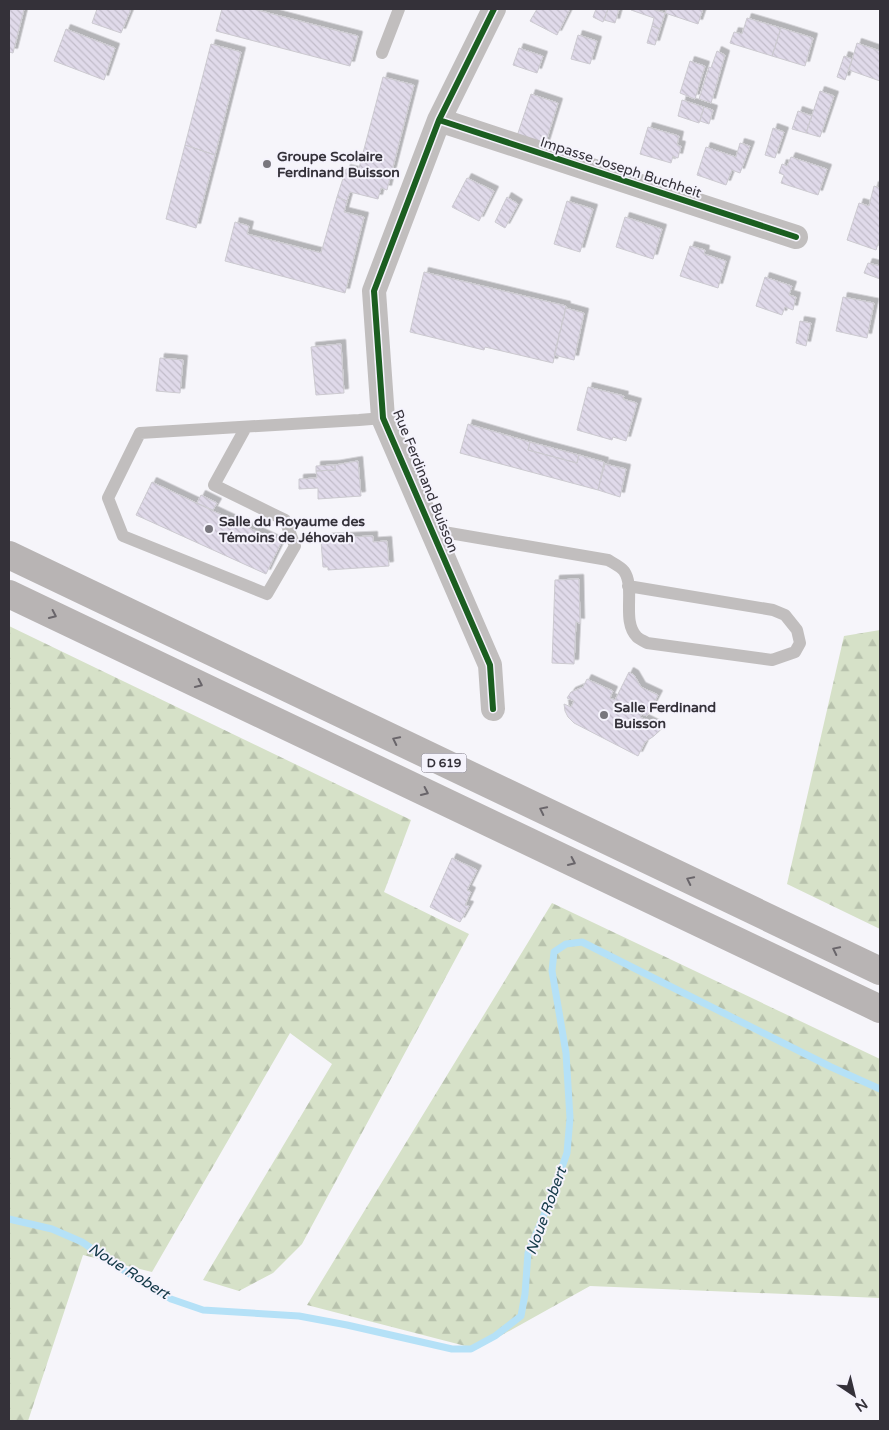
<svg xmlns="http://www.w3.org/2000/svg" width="889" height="1430" viewBox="0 0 889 1430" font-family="'Varela Round',sans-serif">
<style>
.forest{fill:url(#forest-firs)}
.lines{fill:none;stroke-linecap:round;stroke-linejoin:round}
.stream{stroke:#b5e1f7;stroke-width:7}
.building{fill:url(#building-back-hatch);stroke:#cccad0;filter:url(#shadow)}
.service{stroke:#c1bebe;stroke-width:12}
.minor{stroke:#c1bebe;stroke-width:24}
.trunk{stroke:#b8b4b4;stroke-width:28}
.cycleway-casing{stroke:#f5f3fc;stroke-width:9}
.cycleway{stroke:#1b5e20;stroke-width:6}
.oneway{stroke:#69656a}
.poi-dot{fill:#78767d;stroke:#f5f3fc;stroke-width:2}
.labels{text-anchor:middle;stroke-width:4;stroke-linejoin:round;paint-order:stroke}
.shield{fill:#f5f3fc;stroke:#6e6b74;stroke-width:1}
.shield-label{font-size:12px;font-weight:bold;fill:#343139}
.poi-label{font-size:14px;font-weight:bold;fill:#343139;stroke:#f5f3fc;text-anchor:start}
.street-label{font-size:14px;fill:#343139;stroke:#f5f3fc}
.water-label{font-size:15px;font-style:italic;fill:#113746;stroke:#f5f3fc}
</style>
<defs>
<pattern id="forest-firs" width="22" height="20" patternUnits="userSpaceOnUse" patternTransform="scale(1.25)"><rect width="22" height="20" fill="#d6e1c8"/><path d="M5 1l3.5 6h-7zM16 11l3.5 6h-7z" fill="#b8c2ad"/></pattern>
<pattern id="building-back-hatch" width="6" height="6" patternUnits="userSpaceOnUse" patternTransform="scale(1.25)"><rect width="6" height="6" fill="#e0daea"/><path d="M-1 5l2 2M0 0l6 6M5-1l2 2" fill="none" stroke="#c1bcc9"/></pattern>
<filter id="shadow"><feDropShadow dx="4.5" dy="-4.5" stdDeviation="0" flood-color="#0004"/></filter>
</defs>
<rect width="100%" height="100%" fill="#f6f5fa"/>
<!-- forest -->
<path class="forest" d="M9,626L411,820L384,892L469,934L302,1244L273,1273L239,1291L203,1280L332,1064L290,1033L152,1272L83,1255L28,1421H9Z
M880,630V929L787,884L844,636Z
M552,903L880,1059V1298L590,1286L477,1349L307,1305Z"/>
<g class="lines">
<!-- stream -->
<path class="stream" d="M9,1219L52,1229L82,1242L128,1273L171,1299L203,1310L299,1316L347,1325L452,1349H471L495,1336L521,1316L525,1294L528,1253L551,1198L567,1153L570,1118L566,1053L552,971L554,952L566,944L582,942L831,1067L880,1089"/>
</g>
<!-- building -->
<path class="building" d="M9,9H24L13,53L9,52Z
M97,9H131L121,33L92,23Z
M222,9H253L358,36L350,66L216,31Z
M537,9H570L557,35L530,21Z
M596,9H608L603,22L593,17Z
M608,9H619L615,23L604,20Z
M631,9H652L665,13L660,29L652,26L654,18L631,10Z
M667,9H703L698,24L665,13Z
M747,18L781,28L772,56L730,43L734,32L742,34Z
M652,26L660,29L655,45L647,43Z
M781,28L813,38L805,66L772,56Z
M66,29L115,48L104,80L54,61Z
M578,35L597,41L590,64L571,59Z
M857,43L880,51V81L849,70Z
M211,44L241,52L215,155L185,145Z
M519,48L543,56L537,73L513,65Z
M717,51L725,55L711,103L699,99L709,67L711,68Z
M844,56L852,59L845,80L837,77Z
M690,61L705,66L695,99L680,93Z
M383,77L414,85L387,190L381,188L378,199L350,192L347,201L337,197L346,169L358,172Z
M820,91L834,96L820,137L806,133Z
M531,94L558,103L545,145L517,136Z
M682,100L704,107L699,123L678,116Z
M704,107L713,110L709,124L700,121Z
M798,111L812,116L806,133L792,129Z
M648,127L679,136L677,145L681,146L678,158L673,156L671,163L640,154Z
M773,128L784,132L775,158L765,155Z
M740,143L750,146L740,173L732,170L726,185L697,175L706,147L736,157Z
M185,145L215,155L196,228L166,219Z
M791,157L827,169L818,195L781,183L784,175L779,173L782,164L787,166Z
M467,178L494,191L479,221L452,207Z
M874,186L880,188V238L876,250L847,240L859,203L869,206Z
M337,197L347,201L344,212L364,217L345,293L225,261L235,222L249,226L247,234L321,253Z
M507,197L518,204L505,228L495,222Z
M567,201L593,209L580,252L554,244Z
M625,217L662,229L653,259L616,247Z
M690,246L705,250L704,254L726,261L718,288L680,276Z
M868,263L880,266V279L864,273Z
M424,272L566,306L553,363L485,347L484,350L410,332Z
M765,277L792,286L789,295L796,297L793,310L785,307L782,315L756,306Z
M843,297L874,303L867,338L836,331Z
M566,308L584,313L574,360L554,355Z
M800,321L811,323L806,346L796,343Z
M341,344L344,393L316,395L311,347Z
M160,358L183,360L180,393L156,391Z
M588,387L624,396L623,399L637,403L626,441L613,437L612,440L577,430Z
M468,424L530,442L528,450L577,463L579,455L604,462L598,490L460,453Z
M530,442L579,455L577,463L528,450Z
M358,461L361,496L318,499V488L299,489V479L317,478L316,471L335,470V465Z
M605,464L626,469L620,497L598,490Z
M335,465V470L316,471V466Z
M152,482L281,543L266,574L136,515Z
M201,495L217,503L213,510L197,503Z
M373,536V542L387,541L389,566L328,570V567H323L321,541H327V538Z
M579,579L580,623L576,622L574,664L552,663L555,580Z
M629,672L634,675L641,687L658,695L647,716L642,714L640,717L662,728L654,736L645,742L638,756L574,723L568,717L565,711L564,704L571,707L574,701L567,698L571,692L583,687L587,679L613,691L610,698L615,700Z
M452,858L477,870L467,890L471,892L465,905L469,906L468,908L460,922L430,907Z"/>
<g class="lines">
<!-- service -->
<path class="service" d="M382,53L399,9
M246,427L214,485L285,520L295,546L267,594L123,536L108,498L140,433L359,420L383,418
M432,530L608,560C613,563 621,567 624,571C636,588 621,621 637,637C639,639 644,641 647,643L772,660L795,652L800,643L797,630L785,615L773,610L628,586"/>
<!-- minor -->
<path class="minor" d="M439,120L796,237
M493,709L490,665L383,418L374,291L439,120L494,9"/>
<!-- trunk -->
<path class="trunk" d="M9,555L880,971
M9,594L880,1009"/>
<defs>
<path id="cycleway" d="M439,120L796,237
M493,709L490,665L383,418L374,291L439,120L494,9"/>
</defs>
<!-- cycleway casing -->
<use href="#cycleway" class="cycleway-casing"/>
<!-- cycleway -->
<use href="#cycleway" class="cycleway"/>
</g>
<!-- one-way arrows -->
<defs><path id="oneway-chevron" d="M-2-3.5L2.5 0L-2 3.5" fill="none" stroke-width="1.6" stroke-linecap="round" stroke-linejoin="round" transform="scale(1.25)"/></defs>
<g class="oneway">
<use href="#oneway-chevron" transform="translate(53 615) rotate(25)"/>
<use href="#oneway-chevron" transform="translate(199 684) rotate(25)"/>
<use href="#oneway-chevron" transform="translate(396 740) rotate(-154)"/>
<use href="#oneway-chevron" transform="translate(425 792) rotate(25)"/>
<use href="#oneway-chevron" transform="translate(543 810) rotate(-154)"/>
<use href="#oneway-chevron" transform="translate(572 862) rotate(25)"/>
<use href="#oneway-chevron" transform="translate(690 880) rotate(-154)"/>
<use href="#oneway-chevron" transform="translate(836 950) rotate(-154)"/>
</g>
<!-- markers -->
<g class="poi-dot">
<circle cx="267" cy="164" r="5"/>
<circle cx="209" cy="529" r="5"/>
<circle cx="604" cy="715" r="5"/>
</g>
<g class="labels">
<!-- shield labels -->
<rect class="shield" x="421.5" y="753.5" width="45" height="19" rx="4"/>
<g class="shield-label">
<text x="444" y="767">D 619</text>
</g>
<!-- poi labels -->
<g class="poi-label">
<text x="277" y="161">Groupe Scolaire<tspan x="277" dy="16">Ferdinand Buisson</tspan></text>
<text x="219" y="526">Salle du Royaume des<tspan x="219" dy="16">Témoins de Jéhovah</tspan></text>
<text x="614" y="712">Salle Ferdinand<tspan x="614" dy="16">Buisson</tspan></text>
</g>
<!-- street labels -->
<g class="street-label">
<text transform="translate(621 167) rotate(18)" y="5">Impasse Joseph Buchheit</text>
<text transform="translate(426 481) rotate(68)" y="5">Rue Ferdinand Buisson</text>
</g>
<!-- water labels -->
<g class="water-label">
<text transform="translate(546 1211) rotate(-70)" y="5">Noue Robert</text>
<text transform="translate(129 1271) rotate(32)" y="5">Noue Robert</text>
</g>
</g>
<!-- border -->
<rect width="889" height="1430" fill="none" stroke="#343139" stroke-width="20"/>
<!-- north arrow -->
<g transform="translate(854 1395) rotate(145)" stroke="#f5f3fc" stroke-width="4" paint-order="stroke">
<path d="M0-4L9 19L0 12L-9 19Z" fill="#343139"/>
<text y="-8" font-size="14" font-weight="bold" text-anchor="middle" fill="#343139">N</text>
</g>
</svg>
